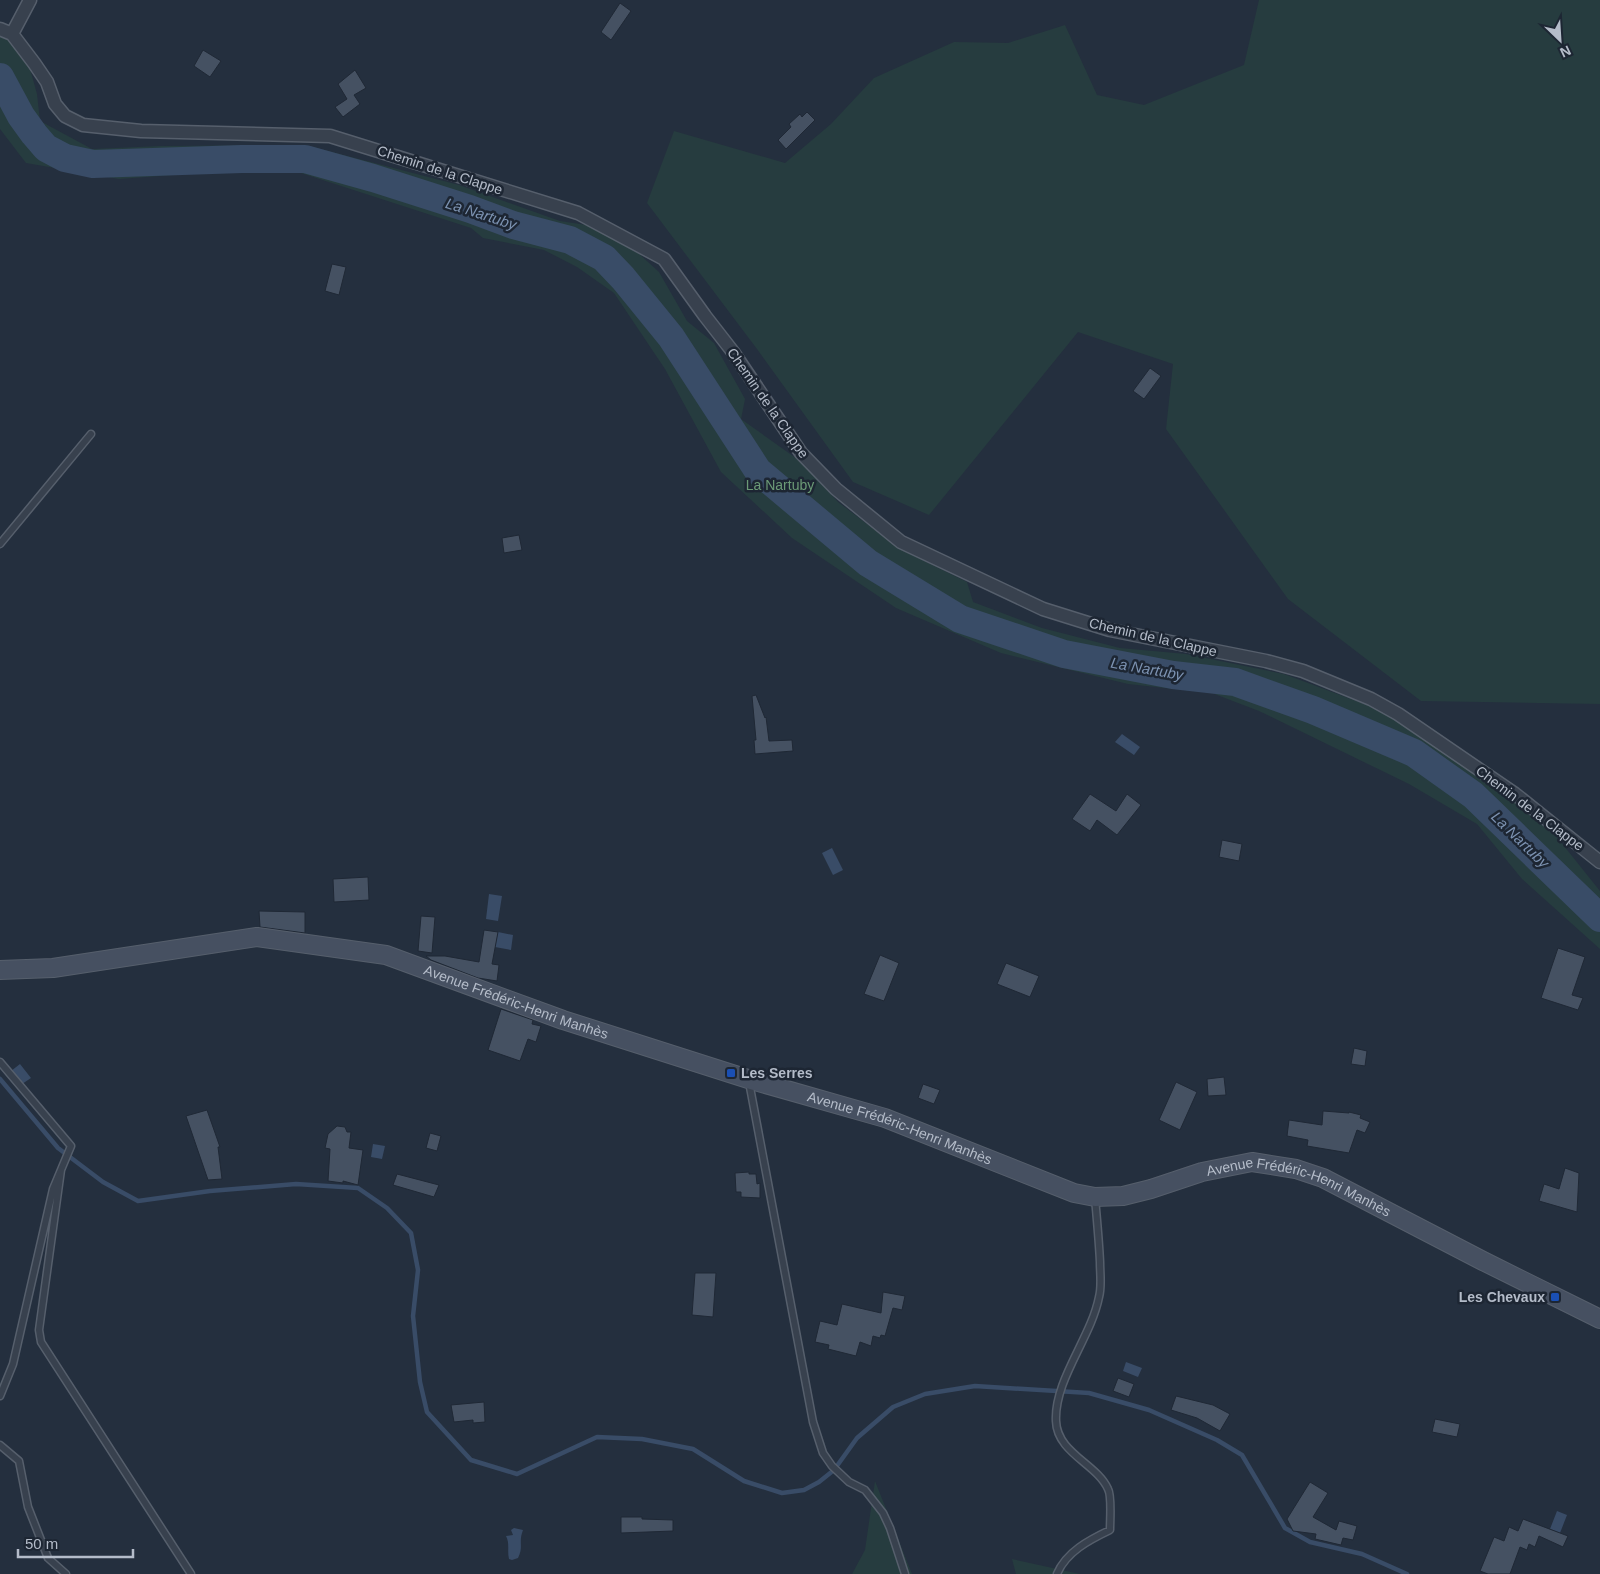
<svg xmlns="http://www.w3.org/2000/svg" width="1600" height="1574" viewBox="0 0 1600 1574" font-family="Helvetica,sans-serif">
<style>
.green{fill:#263c3f}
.water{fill:#394c67}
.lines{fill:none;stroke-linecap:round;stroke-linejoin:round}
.stream{stroke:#394c67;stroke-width:4.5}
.river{stroke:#394c67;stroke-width:28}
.building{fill:#455162;stroke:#1f2835}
.lane-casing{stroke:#565f6c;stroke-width:9}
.street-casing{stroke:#565f6c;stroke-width:15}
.secondary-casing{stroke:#565f6c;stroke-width:20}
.lane{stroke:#38414e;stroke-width:6}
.street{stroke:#38414e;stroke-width:12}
.secondary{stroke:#465061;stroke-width:18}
.transit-dot{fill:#1a4fb4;stroke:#1d2633;stroke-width:2}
.labels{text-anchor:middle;stroke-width:5;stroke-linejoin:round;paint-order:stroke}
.street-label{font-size:14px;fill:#b4bcc9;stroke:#1d2633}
.park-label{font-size:14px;fill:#6b9a76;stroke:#1d2633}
.poi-label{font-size:14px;font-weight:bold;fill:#b4bcc9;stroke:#1d2633;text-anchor:start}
.water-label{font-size:15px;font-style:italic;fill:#7c92b1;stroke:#1d2633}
</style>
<rect width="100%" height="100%" fill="#242f3e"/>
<!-- green -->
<path class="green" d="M1259,0H1600V704L1421,701L1288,599L1166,429L1173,364L1078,332L929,515L853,482L757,349L647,203L674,131L785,163L831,124L874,78L954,42L1008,43L1065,25L1097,95L1144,105L1244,65Z
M0,31L16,38L27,58L37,94L40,121L92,149L160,146L305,145L459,185L560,221L593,226L626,242L659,272L687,321L714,343L745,399L741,419L800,461L838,502L900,549L967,582L973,602L1042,628L1120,648L1186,654L1284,674L1399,717L1536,811L1600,891V949L1522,879L1477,824L1409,784L1259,711L1212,693L1128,684L1001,653L896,608L792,538L721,472L665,369L614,293L577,267L544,250L483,238L471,228L301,173H200L119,179L26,163L0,129Z
M875,1481L912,1574H852L865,1550Z
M1012,1559L1080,1574H1147H1016Z"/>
<!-- water -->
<path class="water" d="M1122,734L1140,747L1134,755L1115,742Z
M832,848L843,870L833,875L822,853Z
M489,894L502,896L498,921L486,919Z
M498,932L513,935L511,950L495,947Z
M20,1064L31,1078L22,1084L11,1071Z
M373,1144L385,1146L382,1159L371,1157Z
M1126,1362L1142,1368L1138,1377L1123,1371Z
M1557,1511L1567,1515L1560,1533L1550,1529Z
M514,1528L523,1530C518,1543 524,1546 518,1558L512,1560L509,1559C507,1551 510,1543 506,1536L513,1535L511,1530Z"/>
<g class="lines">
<!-- stream -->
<path class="stream" d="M0,1079L58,1148L103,1182L138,1201L210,1191L296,1184L358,1188L387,1208L411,1233L418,1270L413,1316L420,1382L427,1412L471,1460L517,1474L597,1437L642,1439L693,1449L744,1481L782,1493L804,1490L819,1482L834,1470L857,1438L893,1407L925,1394L975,1386L1089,1393L1149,1410L1217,1440L1242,1455L1285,1528L1310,1542L1362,1554L1407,1574"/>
<!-- river -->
<path class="river" d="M0,77L21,116L34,134L46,148L65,158L93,164L242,159H305L373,178L470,209L513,225L570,240L604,258L623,278L671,337L758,471L868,563L960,619L1064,654L1173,675L1235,682L1313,710L1414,753L1473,795L1600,918"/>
</g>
<!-- building -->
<path class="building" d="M620,3L631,11L611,40L601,32Z
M203,50L221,61L210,77L194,66Z
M355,70L366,88L354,95L360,104L343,117L335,107L347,99L338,84Z
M807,112L815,120L786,149L778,140L791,127L789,124L800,114L802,117Z
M332,264L346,267L339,295L325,291Z
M1150,368L1161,376L1144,399L1133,391Z
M519,535L522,550L504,553L502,538Z
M756,695L765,718L766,717L769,741L792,740L793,751L755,754L754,740H756L752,696Z
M1090,794L1116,811L1127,794L1141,805L1117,835L1097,820L1090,831L1072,819Z
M1222,840L1242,844L1239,861L1219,857Z
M368,877L369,900L334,902L333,879Z
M259,911L305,912V933L260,927Z
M421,916L435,917L432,953L418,951Z
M484,930L498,932L492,964L499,965L497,981L478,978L431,960L426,956H445L479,962Z
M1558,948L1585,957L1572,995L1583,998L1578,1010L1541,998Z
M880,955L899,963L884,1001L864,994Z
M1006,963L1039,976L1030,997L997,984Z
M501,1009L533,1020L532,1024L541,1026L536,1042L528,1039L520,1061L488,1050Z
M1354,1048L1367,1051L1365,1066L1351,1064Z
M1224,1077L1226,1095L1208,1096L1207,1079Z
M1176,1082L1197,1092L1180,1130L1159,1120Z
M923,1084L940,1090L934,1104L918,1098Z
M207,1110L220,1147H218L222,1179L208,1180L186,1116Z
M1323,1111L1349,1113V1112L1361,1115L1360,1118L1370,1122L1365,1133L1357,1130L1349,1153L1307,1146L1308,1140L1287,1136L1289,1120L1322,1125Z
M337,1126L345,1127L347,1132H351L349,1148L363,1150L358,1185L343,1181V1183L328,1181L330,1149L325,1148L328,1134Z
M430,1133L441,1136L437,1151L426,1148Z
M1565,1168L1579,1173L1577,1212L1539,1201L1544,1184L1559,1189Z
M749,1172V1174H756L757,1184L760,1183V1198L741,1197V1192H736L735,1173Z
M397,1174L439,1185L434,1197L393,1185Z
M695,1273H716L713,1317L692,1315Z
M883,1292L905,1296L902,1310L893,1308L885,1336L881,1335L880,1338L873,1336L871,1346L860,1342L856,1356L828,1349L829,1345L815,1342L820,1321L837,1325L842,1304L881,1313Z
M1118,1378L1134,1384L1129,1397L1113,1391Z
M1176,1396L1213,1405L1230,1414L1220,1431L1197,1418L1171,1410Z
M484,1402L485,1422L473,1423V1420L454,1422L451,1405Z
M1435,1419L1460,1424L1457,1437L1432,1432Z
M1310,1482L1328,1493L1313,1517L1336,1530L1339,1521L1357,1526L1353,1540L1343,1538L1341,1545L1315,1539L1316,1534L1293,1531L1287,1519Z
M621,1517H642V1519L673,1520V1531L621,1533Z
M1523,1519L1568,1536L1563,1547L1539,1536L1535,1547L1529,1544L1527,1550L1520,1547L1510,1574H1488L1480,1571L1494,1537L1504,1541L1509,1527L1518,1531Z"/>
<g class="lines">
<defs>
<path id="lane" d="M0,544L91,434
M0,1062L71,1146L53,1189L13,1364L0,1396
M749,1082L813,1422L823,1453L832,1466L849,1482L865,1490L883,1513L890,1528L905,1574
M61,1170L39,1330L41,1342L191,1574
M0,1445L19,1461L28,1507L48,1558L66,1574
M1057,1574C1066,1552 1089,1540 1110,1530C1110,1520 1112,1496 1108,1489C1097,1464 1057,1453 1056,1421C1054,1380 1091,1338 1099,1297C1102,1286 1100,1274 1100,1262C1099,1241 1097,1220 1095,1198"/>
<path id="street" d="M0,29L12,34L34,63L47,82L55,104L65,116L83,125L141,131L330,136L578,213L664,259L705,316L733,352L801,453L836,489L901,542L1043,609L1110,630L1266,661L1303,671L1371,699L1398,714L1515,794L1600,862
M12,34L30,0"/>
<g id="secondary">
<path id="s1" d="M0,970L53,968L257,937L386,955L563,1020L748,1079L885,1118L1074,1193L1095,1197L1123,1196L1151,1189L1202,1172L1252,1162L1296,1169L1323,1178L1483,1261L1600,1319"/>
</g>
</defs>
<!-- lane casing -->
<use href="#lane" class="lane-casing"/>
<!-- street casing -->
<use href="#street" class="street-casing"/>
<!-- secondary casing -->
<use href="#secondary" class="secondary-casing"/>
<!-- lane -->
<use href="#lane" class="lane"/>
<!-- street -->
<use href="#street" class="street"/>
<!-- secondary -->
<use href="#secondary" class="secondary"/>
</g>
<!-- markers -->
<g class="transit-dot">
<rect x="726" y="1068" width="10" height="10" rx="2.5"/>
<rect x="1550" y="1292" width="10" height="10" rx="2.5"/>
</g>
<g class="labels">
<!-- street labels -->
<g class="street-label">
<text transform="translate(440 170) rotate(18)" y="5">Chemin de la Clappe</text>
<text transform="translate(768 403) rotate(55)" y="5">Chemin de la Clappe</text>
<text transform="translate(1153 637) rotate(13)" y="5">Chemin de la Clappe</text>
<text transform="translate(1530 808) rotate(37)" y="5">Chemin de la Clappe</text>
<text dy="5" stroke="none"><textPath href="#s1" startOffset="528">Avenue Frédéric-Henri Manhès</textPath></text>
<text dy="5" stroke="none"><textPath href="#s1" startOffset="932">Avenue Frédéric-Henri Manhès</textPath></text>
<text dy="5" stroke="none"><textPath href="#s1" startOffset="1352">Avenue Frédéric-Henri Manhès</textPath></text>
</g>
<!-- park labels -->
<g class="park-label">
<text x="780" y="490">La Nartuby</text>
</g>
<!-- poi labels -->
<g class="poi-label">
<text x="741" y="1078">Les Serres</text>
<text x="1545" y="1302" text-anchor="end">Les Chevaux</text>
</g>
<!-- water labels -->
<g class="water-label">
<text transform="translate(481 214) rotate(18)" y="5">La Nartuby</text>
<text transform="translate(1147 669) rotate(10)" y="5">La Nartuby</text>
<text transform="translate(1520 840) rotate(44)" y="5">La Nartuby</text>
</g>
</g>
<!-- north arrow -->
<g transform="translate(1560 40) rotate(155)" stroke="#1d2633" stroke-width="4" paint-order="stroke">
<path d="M0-4L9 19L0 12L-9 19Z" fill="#b4bcc9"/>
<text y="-8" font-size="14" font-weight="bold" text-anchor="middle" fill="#b4bcc9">N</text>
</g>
<!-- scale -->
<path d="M18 1549v8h115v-8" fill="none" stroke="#b4bcc9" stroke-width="2.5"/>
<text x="25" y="1549" font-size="15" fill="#b4bcc9" stroke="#1d2633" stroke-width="4" paint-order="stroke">50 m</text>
</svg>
